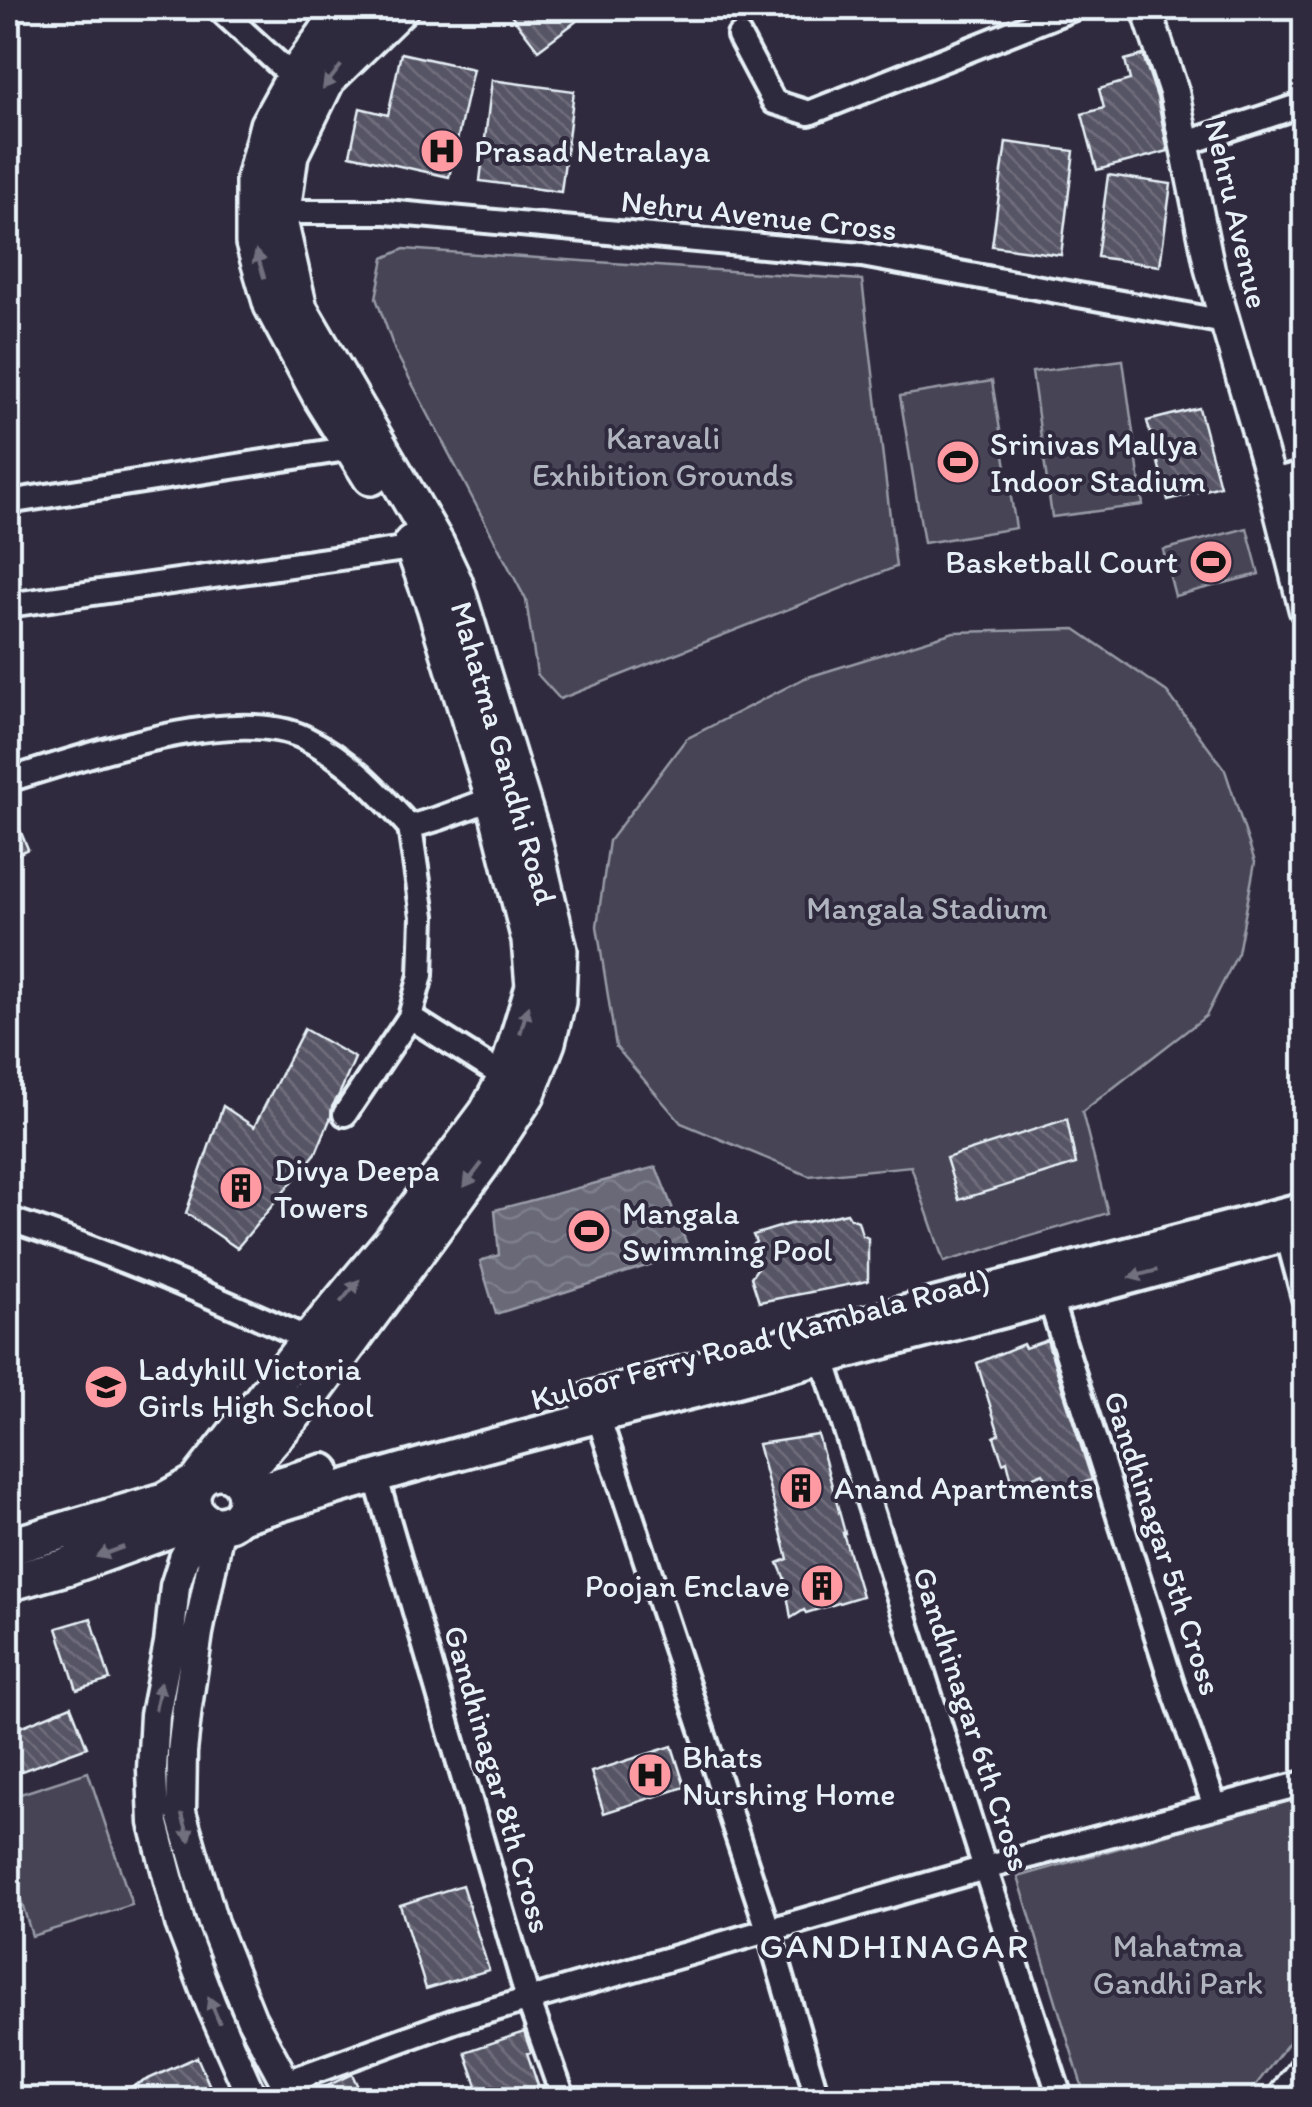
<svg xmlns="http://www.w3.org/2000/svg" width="1312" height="2107" viewBox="0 0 1312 2107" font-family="Itim,sans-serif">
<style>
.green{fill:#464455;stroke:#979aa6;stroke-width:2.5}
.water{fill:url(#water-waves);stroke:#9c9fab;stroke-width:2.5}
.building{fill:url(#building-back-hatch);stroke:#e8f1f8;stroke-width:2.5}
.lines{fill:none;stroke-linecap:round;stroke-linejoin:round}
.minor-casing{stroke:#e8f1f8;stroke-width:30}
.tertiary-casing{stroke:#e8f1f8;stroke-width:35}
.secondary-casing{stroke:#e8f1f8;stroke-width:38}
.primary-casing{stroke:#e8f1f8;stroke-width:42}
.minor{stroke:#2f2a3d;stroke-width:22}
.tertiary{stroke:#2f2a3d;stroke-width:28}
.secondary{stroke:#2f2a3d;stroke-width:30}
.primary{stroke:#2f2a3d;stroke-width:35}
.oneway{fill:#70707e}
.labels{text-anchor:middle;stroke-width:8;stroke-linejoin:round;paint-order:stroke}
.poi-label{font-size:32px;fill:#e8f1f8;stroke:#2f2a3d;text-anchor:start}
.street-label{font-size:32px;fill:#e8f1f8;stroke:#2f2a3d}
.park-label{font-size:32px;fill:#afb4bf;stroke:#2f2a3d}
.neighbourhood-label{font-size:35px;letter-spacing:2.5px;fill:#e8f1f8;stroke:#2f2a3d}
</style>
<defs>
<pattern id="water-waves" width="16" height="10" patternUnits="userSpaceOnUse" patternTransform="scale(2.5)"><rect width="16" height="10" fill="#696978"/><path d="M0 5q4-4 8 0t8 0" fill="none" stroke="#7e7f8c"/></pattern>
<pattern id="building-back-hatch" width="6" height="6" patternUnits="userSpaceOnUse" patternTransform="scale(2.5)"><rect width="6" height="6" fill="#575565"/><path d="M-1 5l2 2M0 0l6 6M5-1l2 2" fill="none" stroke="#6f6e7c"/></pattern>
</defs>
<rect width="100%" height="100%" fill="#2f2a3d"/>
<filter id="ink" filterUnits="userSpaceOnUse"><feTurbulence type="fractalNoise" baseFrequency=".01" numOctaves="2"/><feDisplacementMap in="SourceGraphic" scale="20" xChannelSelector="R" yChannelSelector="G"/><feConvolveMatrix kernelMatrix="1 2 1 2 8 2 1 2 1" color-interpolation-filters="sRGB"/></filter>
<g filter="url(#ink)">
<!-- green -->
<path class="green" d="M404,249L862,280L896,567L560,699L537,674L526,600L395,351L376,298L384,258Z
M1123,360L1143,505L1052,517L1032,372Z
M992,381L1016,528L924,543L900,396Z
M1247,528L1259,574L1175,596L1163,550Z
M1075,629L1167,692L1225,770L1255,862L1238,953L1206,1016L1082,1112L1108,1213L944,1262L911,1166L809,1176L681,1123L616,1047L597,926L609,841L686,739L805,678L954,632Z
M88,1772L132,1905L32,1936L8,1857V1798Z
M1304,1795V2023L1245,2099H1086L1018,1877Z"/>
<!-- water -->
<path class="water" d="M656,1167L690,1252L496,1314L480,1261L499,1255L495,1210Z"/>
<!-- building -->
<path class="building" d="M506,8H594L538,50Z
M401,53L473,69L449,177L350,155L360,108L388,115Z
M1143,55L1157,97L1168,151L1097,170L1082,114L1104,108L1099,89L1130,80L1125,60Z
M492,80L574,91L561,192L480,181Z
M1006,142L1074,151L1061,255L992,246Z
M1108,175L1171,184L1160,266L1097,257Z
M1199,408L1220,486L1168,500L1147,421Z
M8,802L28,849L8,859Z
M304,1029L355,1058L339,1095L332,1107L331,1117L316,1153L237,1248L186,1213L223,1106L254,1127Z
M1067,1119L1076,1164L959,1200L946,1158Z
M847,1213L850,1218L858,1221L862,1235L868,1238V1281L759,1302L751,1277L757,1269L748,1253L749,1247L756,1242L753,1235L789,1224L806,1222Z
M1047,1340L1092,1480L1052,1492L1043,1473L1013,1485L1007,1461L1003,1463L994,1437L999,1434L977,1363L1023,1344L1025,1348Z
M818,1435L845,1533H843L862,1596L806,1613L804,1610L791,1618L784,1577L778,1563L788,1559L758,1444Z
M91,1618L110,1680L77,1690L57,1628Z
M71,1706L87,1747L8,1776V1732Z
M672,1746L685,1787L604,1813L591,1772Z
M462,1885L489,1970L426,1989L400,1905Z
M524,2032L531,2052L527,2053L543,2100H482L465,2052Z
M197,2057L216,2100H102Z
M352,2074L364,2100H312L311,2094Z"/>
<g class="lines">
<defs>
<path id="minor" d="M218,8L294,78
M739,36L774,102L809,113L1074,8
M1184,144L1304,104
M282,212H386L862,255L1225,322
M8,502L353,448
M8,605L425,546
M8,780C82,758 234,703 305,738C348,759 378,792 410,827L440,818L494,798
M410,1017L517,1085
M345,1114L410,1017L421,975L423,916L410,827
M8,1219C107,1251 203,1292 299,1335L305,1345
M1287,1235L1304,1298
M1050,1299L1174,1690L1215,1806
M819,1346L985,1868L1061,2100
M598,1416L768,1929L818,2100
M375,1475L528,1999L564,2100
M286,2082L457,2020L985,1868L1304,1783"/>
<path id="tertiary" d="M1146,8L1174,92L1210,270L1272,484L1304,610
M1272,484L1304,476
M204,1520L184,1558L175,1586L169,1643L155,1715L152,1770L154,1823L180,1923L211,2005L253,2100
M220,1525L198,1633L187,1707L182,1752L181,1812L213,1923L251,2018L295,2100
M1280,2100L1304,2068"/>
<path id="secondary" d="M585,1399L891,1315L1304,1208
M245,1493L324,1470
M234,1520C391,1469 550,1429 710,1388C908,1336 1107,1286 1304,1230"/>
<path id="primary" d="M356,8L328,31L294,78L268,125L254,180V243L272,305L323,400L371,477
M192 1498a27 27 0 1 1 54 0a27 27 0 1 1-54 0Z
M202,1476L305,1345L391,1242L487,1113L506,1078L534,986L530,940L494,798L435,606L412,543
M238,1478L315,1390L482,1163L527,1094L547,1042L557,1002L559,950L532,836L454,582L436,544L299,309L280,225L290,154L327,79L400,8
M8,1547L164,1501L196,1483
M8,1583L66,1567L201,1518"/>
</defs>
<!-- minor casing -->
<use href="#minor" class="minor-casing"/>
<!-- tertiary casing -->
<use href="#tertiary" class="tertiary-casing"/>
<!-- secondary casing -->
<use href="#secondary" class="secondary-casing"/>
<!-- primary casing -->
<use href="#primary" class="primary-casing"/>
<!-- minor -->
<use href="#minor" class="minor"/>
<!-- tertiary -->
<use href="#tertiary" class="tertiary"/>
<!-- secondary -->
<use href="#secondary" class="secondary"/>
<!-- primary -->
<use href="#primary" class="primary"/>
</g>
<!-- one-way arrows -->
<defs><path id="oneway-solid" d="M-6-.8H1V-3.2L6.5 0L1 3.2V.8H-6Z" transform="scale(2.5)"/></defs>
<g class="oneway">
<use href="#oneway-solid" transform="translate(332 77) rotate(128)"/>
<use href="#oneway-solid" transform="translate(260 264) rotate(-107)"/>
<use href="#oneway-solid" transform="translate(524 1020) rotate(-74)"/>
<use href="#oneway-solid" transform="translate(473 1175) rotate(127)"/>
<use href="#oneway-solid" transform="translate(1143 1274) rotate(165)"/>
<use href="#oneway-solid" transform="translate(350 1291) rotate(-50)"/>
<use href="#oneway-solid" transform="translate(110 1552) rotate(160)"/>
<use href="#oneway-solid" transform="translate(158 1696) rotate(-79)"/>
<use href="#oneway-solid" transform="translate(186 1828) rotate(74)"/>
<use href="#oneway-solid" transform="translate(214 2010) rotate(-113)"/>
</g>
</g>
<!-- icons -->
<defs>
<symbol id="hospital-disc" viewBox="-11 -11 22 22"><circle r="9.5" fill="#ff9aa2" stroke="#2f2a3d"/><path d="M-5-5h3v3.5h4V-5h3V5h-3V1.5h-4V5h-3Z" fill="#111"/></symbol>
<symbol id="stadium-disc" viewBox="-11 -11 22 22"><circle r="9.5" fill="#ff9aa2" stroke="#2f2a3d"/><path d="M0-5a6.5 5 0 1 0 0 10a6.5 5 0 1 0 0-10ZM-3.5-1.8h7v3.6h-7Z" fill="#111"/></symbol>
<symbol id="building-disc" viewBox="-11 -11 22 22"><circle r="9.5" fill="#ff9aa2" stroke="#2f2a3d"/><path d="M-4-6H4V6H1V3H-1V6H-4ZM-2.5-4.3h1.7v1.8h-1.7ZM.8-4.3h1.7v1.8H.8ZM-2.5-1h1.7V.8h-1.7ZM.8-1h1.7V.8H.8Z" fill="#111"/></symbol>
<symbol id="school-disc" viewBox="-11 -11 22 22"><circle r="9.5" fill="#ff9aa2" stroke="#2f2a3d"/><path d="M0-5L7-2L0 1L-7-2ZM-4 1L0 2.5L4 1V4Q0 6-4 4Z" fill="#111"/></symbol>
</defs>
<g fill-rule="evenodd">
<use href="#hospital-disc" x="417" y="126" width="50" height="50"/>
<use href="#stadium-disc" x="933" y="437" width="50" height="50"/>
<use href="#stadium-disc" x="1186" y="537" width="50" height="50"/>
<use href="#building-disc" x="216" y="1163" width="50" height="50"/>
<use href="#stadium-disc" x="564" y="1206" width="50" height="50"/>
<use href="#school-disc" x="81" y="1362" width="50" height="50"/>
<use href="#building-disc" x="776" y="1463" width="50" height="50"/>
<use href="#building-disc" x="797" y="1561" width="50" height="50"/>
<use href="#hospital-disc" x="625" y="1750" width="50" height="50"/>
</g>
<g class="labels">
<!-- poi labels -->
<g class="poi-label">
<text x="474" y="162">Prasad Netralaya</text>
<text x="990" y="455">Srinivas Mallya<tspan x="990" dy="37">Indoor Stadium</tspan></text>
<text x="1178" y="573" text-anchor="end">Basketball Court</text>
<text x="274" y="1181">Divya Deepa<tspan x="274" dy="37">Towers</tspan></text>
<text x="622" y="1224">Mangala<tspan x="622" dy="37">Swimming Pool</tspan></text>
<text x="138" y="1380">Ladyhill Victoria<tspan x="138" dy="37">Girls High School</tspan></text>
<text x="834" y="1499">Anand Apartments</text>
<text x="790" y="1597" text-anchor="end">Poojan Enclave</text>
<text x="682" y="1768">Bhats<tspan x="682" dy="37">Nurshing Home</tspan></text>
</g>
<!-- street labels -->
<g class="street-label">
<text transform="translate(1237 214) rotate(77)" y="11">Nehru Avenue</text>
<text transform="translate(759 215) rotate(6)" y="11">Nehru Avenue Cross</text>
<text transform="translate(504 753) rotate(74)" y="11">Mahatma Gandhi Road</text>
<text transform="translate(760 1339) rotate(-15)" y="11">Kuloor Ferry Road (Kambala Road)</text>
<text transform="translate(1163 1543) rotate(72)" y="11">Gandhinagar 5th Cross</text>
<text transform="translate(972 1719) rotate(72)" y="11">Gandhinagar 6th Cross</text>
<text transform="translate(498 1779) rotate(74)" y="11">Gandhinagar 8th Cross</text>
</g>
<!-- park labels -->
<g class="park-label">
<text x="663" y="449">Karavali<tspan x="663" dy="37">Exhibition Grounds</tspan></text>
<text x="927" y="919">Mangala Stadium</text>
<text x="1178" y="1957">Mahatma<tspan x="1178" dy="37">Gandhi Park</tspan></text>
</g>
<!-- neighbourhood labels -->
<g class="neighbourhood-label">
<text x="895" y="1958">GANDHINAGAR</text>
</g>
</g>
<!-- margin -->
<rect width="1312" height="2107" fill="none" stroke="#2f2a3d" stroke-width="40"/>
<rect x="20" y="20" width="1272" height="2067" fill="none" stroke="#e8f1f8" stroke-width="4" filter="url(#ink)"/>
</svg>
